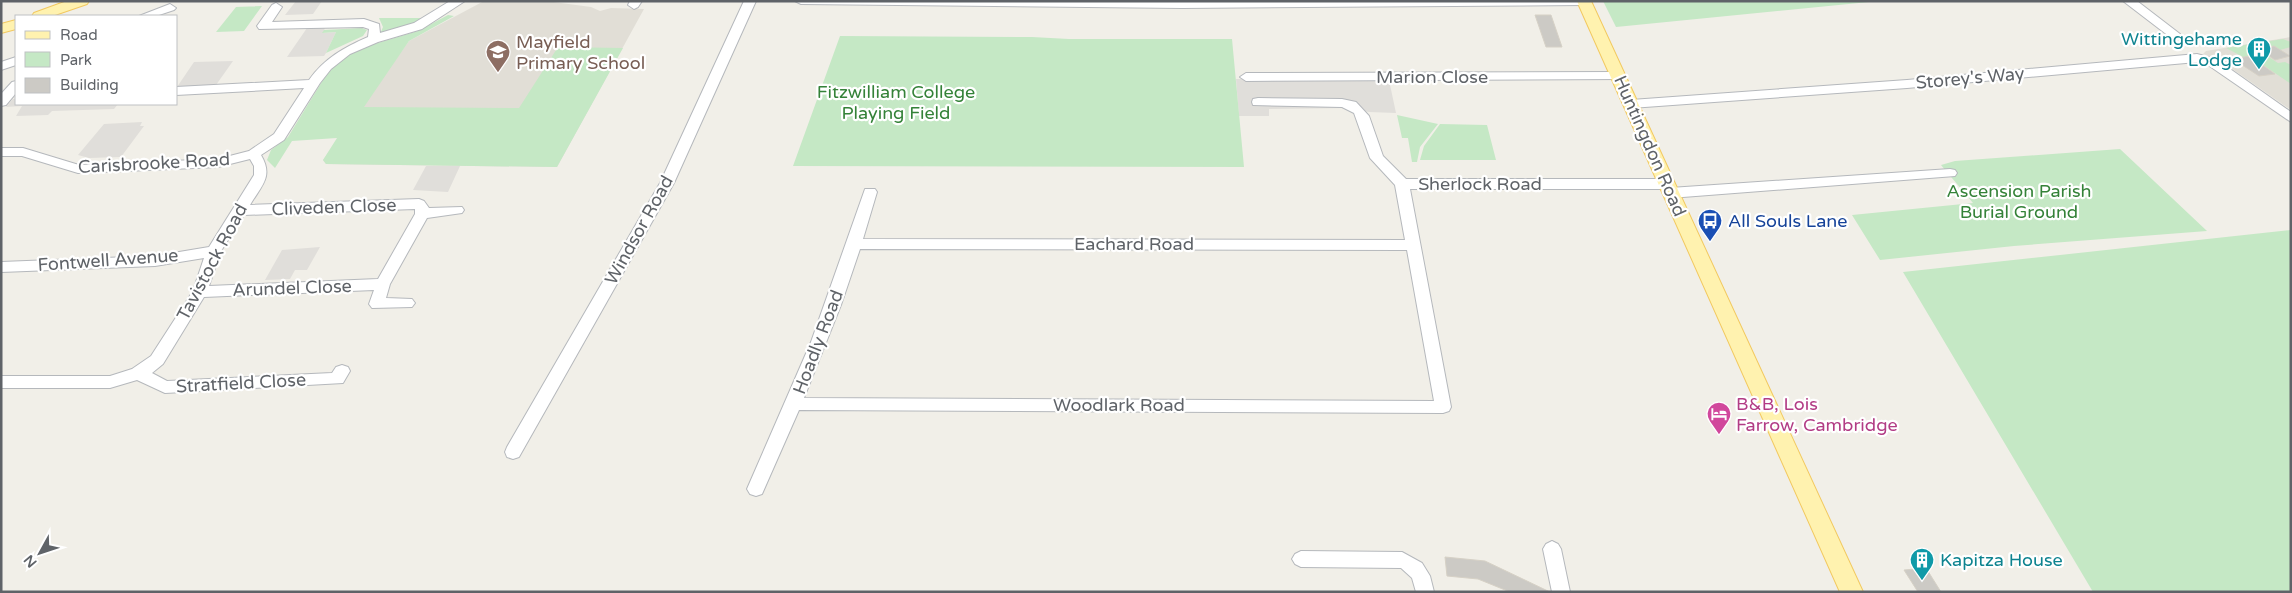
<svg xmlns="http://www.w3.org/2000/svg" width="2292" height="593" viewBox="0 0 2292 593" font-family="'Varela Round',sans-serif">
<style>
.industrial{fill:#e0deda}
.education{fill:#e1ded6}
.green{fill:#c5e8c5}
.building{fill:#cccac5;stroke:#d6d1c6}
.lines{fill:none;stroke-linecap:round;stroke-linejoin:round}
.minor-casing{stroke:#b5b8bc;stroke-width:2}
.major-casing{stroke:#f2c960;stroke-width:2}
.minor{fill:#fff;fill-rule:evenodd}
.major{fill:#fff2af;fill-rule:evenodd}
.labels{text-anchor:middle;stroke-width:4.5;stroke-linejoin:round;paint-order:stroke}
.culture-label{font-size:18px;fill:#0d838f;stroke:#fff;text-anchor:end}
.education-label{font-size:18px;fill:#785e54;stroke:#fff;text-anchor:start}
.street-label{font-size:18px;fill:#5f6368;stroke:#fff}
.park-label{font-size:18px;fill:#348238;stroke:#fff}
.transit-label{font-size:18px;fill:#164399;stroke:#fff;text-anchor:start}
.hotel-label{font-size:18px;fill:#b23c85;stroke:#fff;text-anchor:start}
</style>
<rect width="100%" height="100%" fill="#f1efe8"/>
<!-- industrial -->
<path class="industrial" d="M296,1H322L313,14L285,15Z
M307,28H325L323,33L336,32L326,53L324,56L287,57Z
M233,61L216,85L177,87L194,62Z
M1236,79L1389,80L1396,113L1369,112L1347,108L1269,109V116H1239Z
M13,99H16V104H118L114,109L52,111L48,115L16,116L22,106L6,107Z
M142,122L140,126H144L121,157L89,158L78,155L104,124Z
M426,166H460L448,192L413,190Z
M320,247L307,270H295L290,279L265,280L282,250Z"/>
<!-- education -->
<path class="education" d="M484,1H546L591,7L600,11L611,8L644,9L557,167L326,164L323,160L409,41Z
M2291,37V110L2221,61L2203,54L2206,51Z"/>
<!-- green -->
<path class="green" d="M1603,1H1879L1616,27Z
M262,6L244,31L216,32L236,7Z
M448,15L454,16L409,41L364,107L519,108L558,47L623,48L557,167L326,164L323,160L337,138L292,141L275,168L267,160L271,150L288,137L326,75L343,57L364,47L418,31Z
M379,18H426L410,26L380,34L383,27Z
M362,28L367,30L363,36L326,53L336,32L322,33L324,30Z
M840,36L1032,37L1069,39H1232L1244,167L793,166Z
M2283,39L2291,42V47L2280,50L2274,46L2258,50L2278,63L2285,62L2291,65V84L2253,58L2247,59L2226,48Z
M1397,115L1438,124L1420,147L1417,162H1412L1408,138H1402Z
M1440,124L1487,125L1496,160H1420L1424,146Z
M2120,149L2207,231L2014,246L1880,260L1852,215L1973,203L1941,165L1955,161Z
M2291,230V592H2093L1903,272Z"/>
<!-- building -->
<path class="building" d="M1535,15H1551L1562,47H1546Z
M2274,46L2290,56L2275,60L2259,49Z
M2250,56L2275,74L2259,76L2233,59Z
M1445,557L1485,561L1550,592H1510L1478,579L1447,576Z
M1926,568L1941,592H1918L1904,570Z"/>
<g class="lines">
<defs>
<path id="minor" d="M450,1H465L422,29L378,42L350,54L331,69L320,83L284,140L261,155C274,177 261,186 250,205L419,199L424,201L429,208L462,207L464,210L462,213L427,218L390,284L386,298L412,299L415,303L412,307L372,308L369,304L374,290L204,297L163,364L152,373L167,381L332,373L336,367L342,365L348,367L350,371L343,383L165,393L137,380L110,388H1V376H110L132,369L151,356L193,291L204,258L155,266L1,272V262L155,256L209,247L254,175V166L250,159L218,167L78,173L22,156H1V148H23L79,165L218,159L249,151L274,134L304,88L176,95V87L309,80C325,58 343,48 368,37L369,29L363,27L259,29L257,26L272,5L276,3L282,7L272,22L364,19L379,24L380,33L414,23ZM415,209V214L378,279L209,286L221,251L244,215Z
M630,1H642L638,7L634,9L628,5Z
M744,1H756L674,183L519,457L513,459L507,457L505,452L507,447L660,183Z
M795,1H1589L1590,2L1584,5L1182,8L801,4Z
M2123,1H2137L2180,34L2178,37H2170Z
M170,4L176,8L174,10L156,16H139Z
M2197,54L2216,59L2291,112V122L2208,65L2197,62L1907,88L1631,108L1625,104L1631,100L1907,80Z
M16,57V65L1,70V62Z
M1619,72L1623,73L1625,76L1623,79L1246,81L1240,77L1246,73Z
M16,81V93L6,105L1,106V94L12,82Z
M1258,98L1342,99L1356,102L1369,116L1383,156L1406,179H1665L1672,184L1665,189H1410L1451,407L1449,411L1443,413L799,410L762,494L756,496L750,494L747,489L811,342L865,189H875L877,192L863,239L1405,240L1395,185L1370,158L1354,113L1342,107L1253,105L1252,102L1253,99ZM860,249L1407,250L1434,401L804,398L841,305Z
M1950,169L1955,170L1957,173L1955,176L1670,198L1663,193L1670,188Z
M1552,541L1558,544L1561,549L1570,592H1552L1543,549L1546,544Z
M1301,551L1402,552L1422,563L1430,576L1434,592H1416L1412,578L1401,568L1301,567L1295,564L1292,559L1295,554Z"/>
<path id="major" d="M67,1H89L87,4L52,16H32L34,13Z
M1577,1H1591L1863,592H1840Z
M16,20V29L1,33V24Z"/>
</defs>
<!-- minor casing -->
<use href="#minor" class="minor-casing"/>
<!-- major casing -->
<use href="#major" class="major-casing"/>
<!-- minor -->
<use href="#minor" class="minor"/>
<!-- major -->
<use href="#major" class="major"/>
</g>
<!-- icons -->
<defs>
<symbol id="building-pin" viewBox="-11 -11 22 30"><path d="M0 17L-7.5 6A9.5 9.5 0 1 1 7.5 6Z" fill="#0f9aa8" stroke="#fff"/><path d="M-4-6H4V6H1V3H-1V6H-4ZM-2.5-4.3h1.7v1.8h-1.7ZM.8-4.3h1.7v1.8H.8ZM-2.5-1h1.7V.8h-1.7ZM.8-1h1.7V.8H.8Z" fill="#fff"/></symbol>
<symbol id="school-pin" viewBox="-11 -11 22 30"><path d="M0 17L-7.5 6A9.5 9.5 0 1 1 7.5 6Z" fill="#8d6e63" stroke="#fff"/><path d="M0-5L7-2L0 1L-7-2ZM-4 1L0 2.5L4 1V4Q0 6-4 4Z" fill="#fff"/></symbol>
<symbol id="bus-pin" viewBox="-11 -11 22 30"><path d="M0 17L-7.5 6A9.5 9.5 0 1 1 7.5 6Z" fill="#1a4fb4" stroke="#fff"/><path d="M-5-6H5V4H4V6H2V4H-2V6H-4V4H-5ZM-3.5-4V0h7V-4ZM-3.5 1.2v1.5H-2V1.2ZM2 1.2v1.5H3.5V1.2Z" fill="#fff"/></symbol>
<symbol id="hotel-pin" viewBox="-11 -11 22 30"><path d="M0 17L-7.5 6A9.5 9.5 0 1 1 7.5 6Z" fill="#d1479c" stroke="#fff"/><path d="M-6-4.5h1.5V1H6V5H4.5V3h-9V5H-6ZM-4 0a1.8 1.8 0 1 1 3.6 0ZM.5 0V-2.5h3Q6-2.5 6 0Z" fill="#fff"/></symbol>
</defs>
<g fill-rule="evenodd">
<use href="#building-pin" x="2245" y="35" width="28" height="38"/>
<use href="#school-pin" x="484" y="38" width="28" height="38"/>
<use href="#bus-pin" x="1696" y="207" width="28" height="38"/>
<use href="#hotel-pin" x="1705" y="400" width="28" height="38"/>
<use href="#building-pin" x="1908" y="546" width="28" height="38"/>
</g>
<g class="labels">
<!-- culture labels -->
<g class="culture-label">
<text x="2242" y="45">Wittingehame<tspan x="2242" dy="21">Lodge</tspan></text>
<text x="1940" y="566" text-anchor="start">Kapitza House</text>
</g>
<!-- education labels -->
<g class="education-label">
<text x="516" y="48">Mayfield<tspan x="516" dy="21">Primary School</tspan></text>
</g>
<!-- street labels -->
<g class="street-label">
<text x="1432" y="83">Marion Close</text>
<text transform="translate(1970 78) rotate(-5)" y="6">Storey's Way</text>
<text transform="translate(1650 146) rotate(66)" y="6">Huntingdon Road</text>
<text transform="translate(154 163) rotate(-3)" y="6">Carisbrooke Road</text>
<text x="1480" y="190">Sherlock Road</text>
<text transform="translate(334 207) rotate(-2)" y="6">Cliveden Close</text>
<text transform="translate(639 230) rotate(-61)" y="6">Windsor Road</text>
<text x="1134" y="250">Eachard Road</text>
<text transform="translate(108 260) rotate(-4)" y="6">Fontwell Avenue</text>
<text transform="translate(212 262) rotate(-62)" y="6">Tavistock Road</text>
<text transform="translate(292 288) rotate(-2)" y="6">Arundel Close</text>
<text transform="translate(818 342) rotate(-69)" y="6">Hoadly Road</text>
<text transform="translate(241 383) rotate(-3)" y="6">Stratfield Close</text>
<text x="1119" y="411">Woodlark Road</text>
</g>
<!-- park labels -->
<g class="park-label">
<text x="896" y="98">Fitzwilliam College<tspan x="896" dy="21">Playing Field</tspan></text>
<text x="2019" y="197">Ascension Parish<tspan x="2019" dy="21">Burial Ground</tspan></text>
</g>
<!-- transit labels -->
<g class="transit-label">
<text x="1728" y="227">All Souls Lane</text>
</g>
<!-- hotel labels -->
<g class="hotel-label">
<text x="1736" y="410">B&amp;B, Lois<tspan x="1736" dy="21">Farrow, Cambridge</tspan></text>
</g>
</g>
<!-- border -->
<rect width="2292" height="593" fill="none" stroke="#5f6368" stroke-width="5"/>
<!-- legend -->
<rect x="15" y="15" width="162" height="90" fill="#ffffff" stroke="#bfc1c3"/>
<rect x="25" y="31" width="25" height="8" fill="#fff2af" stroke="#bfc1c3"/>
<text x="60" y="40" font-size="15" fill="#5f6368">Road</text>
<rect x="25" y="52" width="25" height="15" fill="#c5e8c5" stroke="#bfc1c3"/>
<text x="60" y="65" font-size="15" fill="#5f6368">Park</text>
<rect x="25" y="78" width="25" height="15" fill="#cccac5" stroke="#bfc1c3"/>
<text x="60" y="90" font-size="15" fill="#5f6368">Building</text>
<!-- north arrow -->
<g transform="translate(40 553) rotate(230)" stroke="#ffffff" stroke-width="4" paint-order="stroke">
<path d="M0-4L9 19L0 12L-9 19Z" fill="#5f6368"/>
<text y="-8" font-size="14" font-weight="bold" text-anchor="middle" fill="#5f6368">N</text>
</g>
</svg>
